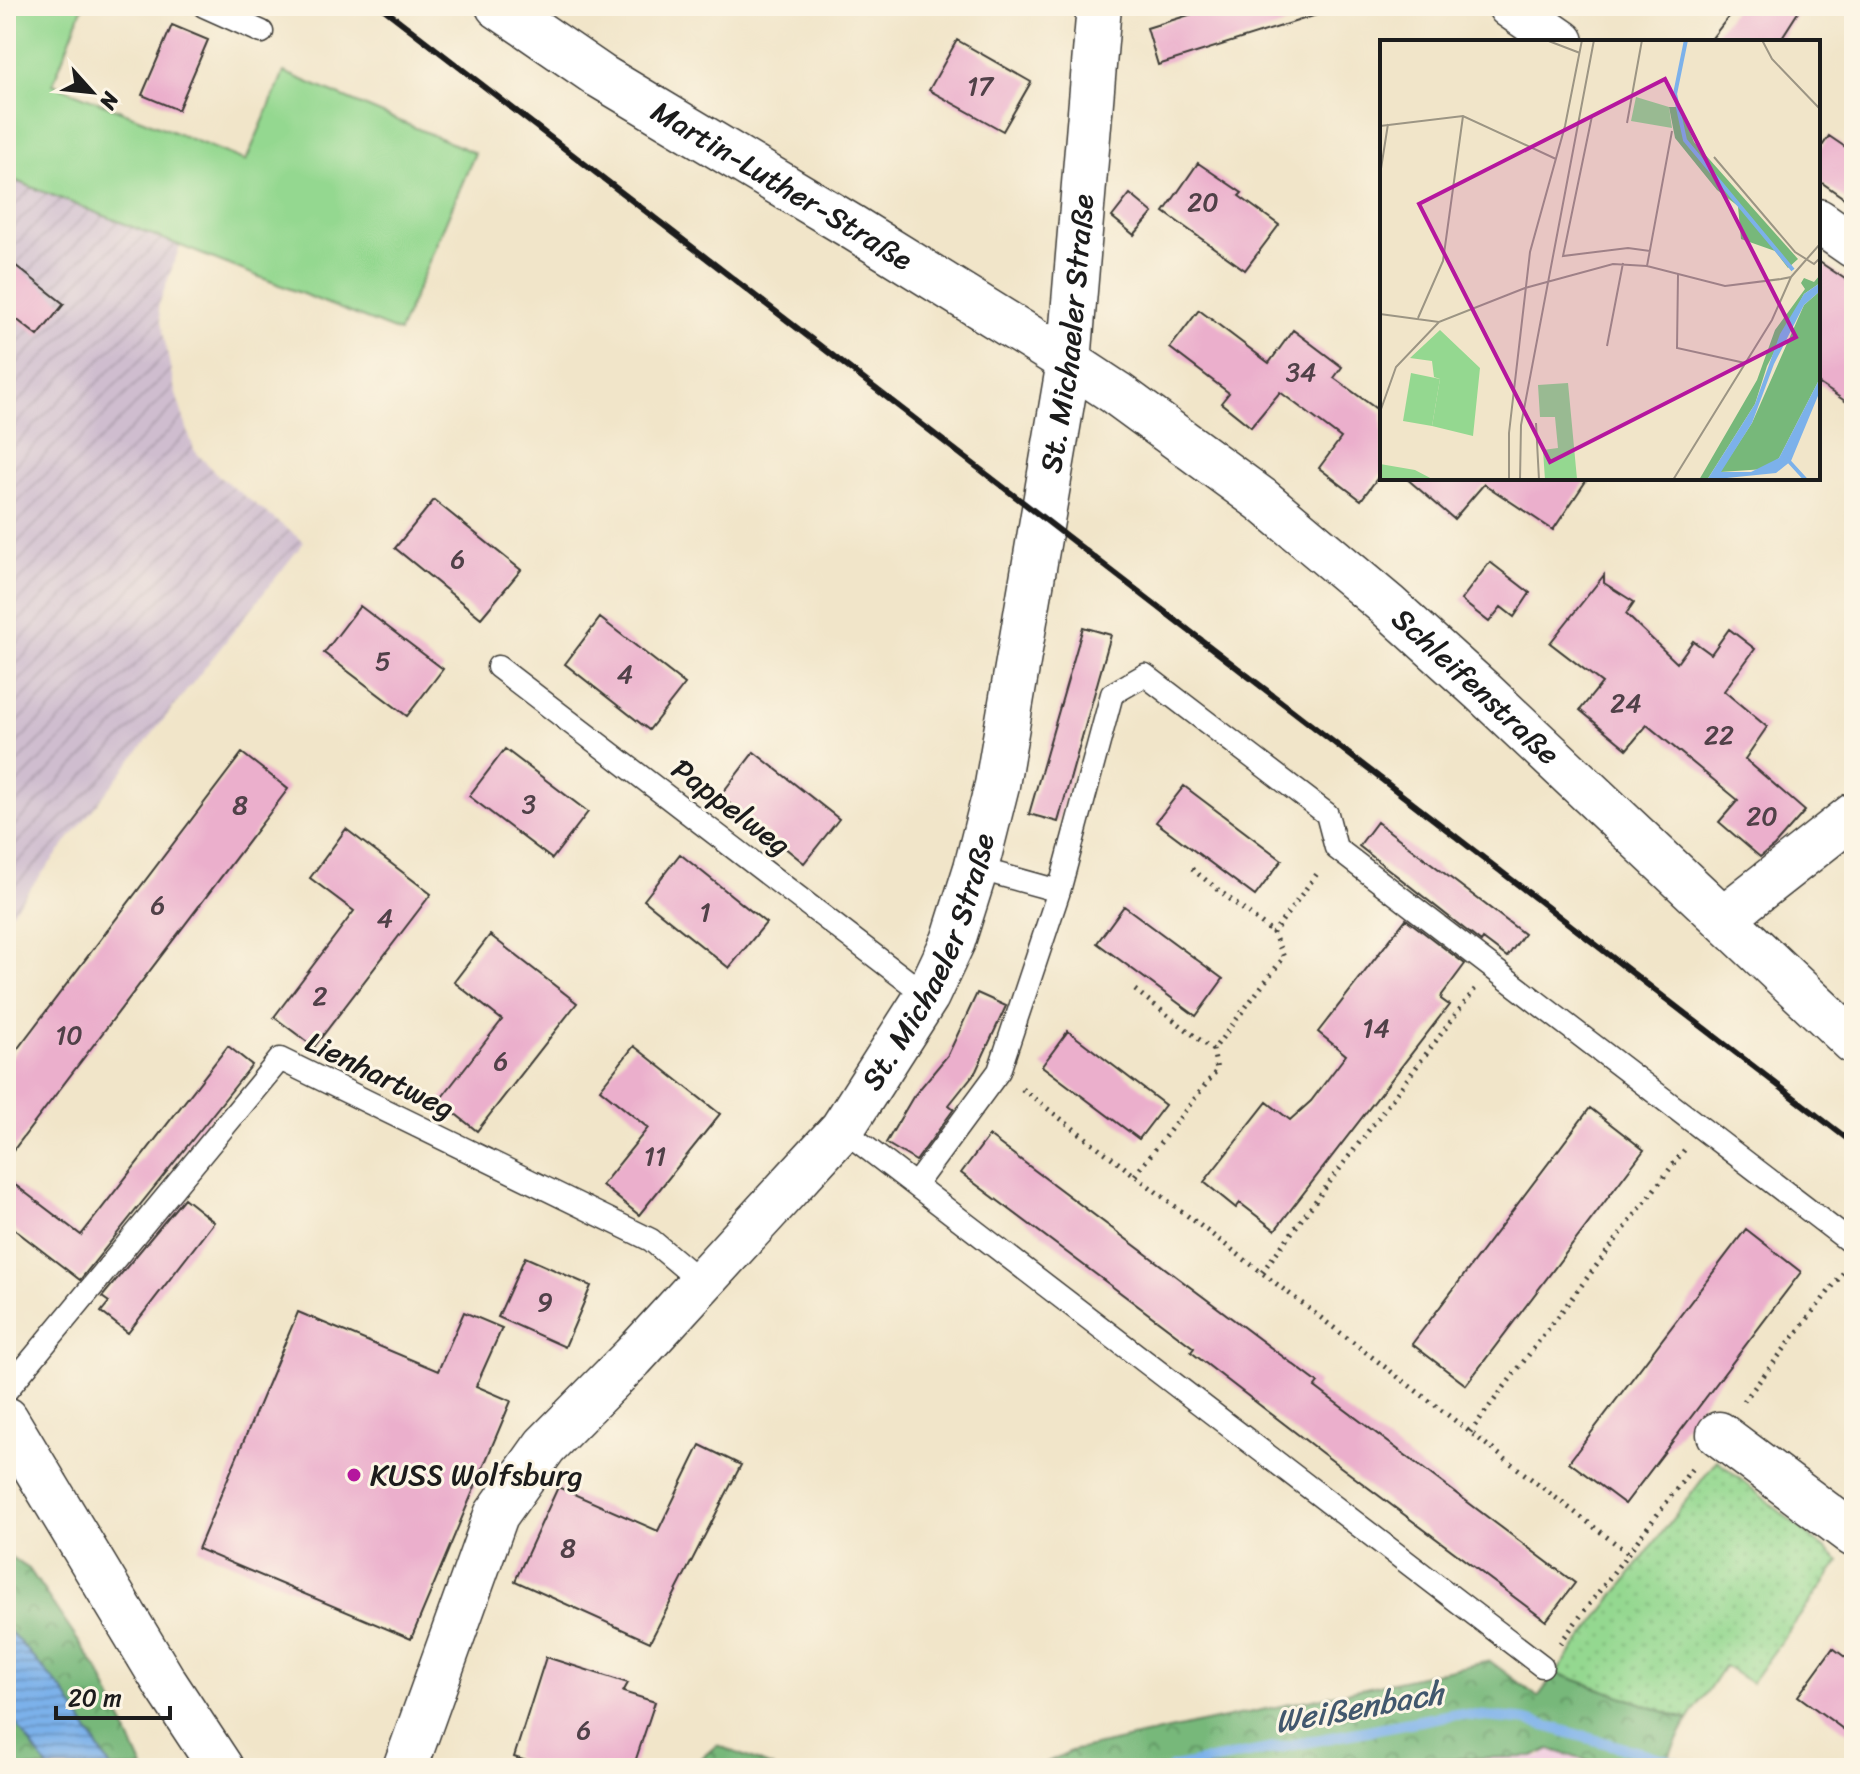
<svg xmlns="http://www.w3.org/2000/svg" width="1860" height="1774" viewBox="0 0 1860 1774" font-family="Sriracha,sans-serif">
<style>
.built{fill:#f2cfe1}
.industrial{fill:url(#industrial-furrows)}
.grass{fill:url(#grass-dots);stroke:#587a56;stroke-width:2}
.forest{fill:url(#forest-crowns);stroke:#4a6a4b;stroke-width:2}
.green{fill:#94d890;stroke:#587a56;stroke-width:2}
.water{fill:url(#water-rules);stroke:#4c6683;stroke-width:2}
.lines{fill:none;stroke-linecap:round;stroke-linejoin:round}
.stream{stroke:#7cb1ea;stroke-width:11}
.building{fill:#ebafcc}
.service-casing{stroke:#3c3a36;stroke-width:25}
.minor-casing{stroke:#3c3a36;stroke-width:47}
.secondary-casing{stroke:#3c3a36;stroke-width:47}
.path{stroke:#3c3a36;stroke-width:5;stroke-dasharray:2 6;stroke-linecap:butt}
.service{stroke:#fff;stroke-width:22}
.minor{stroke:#fff;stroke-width:44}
.secondary{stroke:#fff;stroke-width:44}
.rail{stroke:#1c1c1c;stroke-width:6}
.poi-dot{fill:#b5179e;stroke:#fcf5e5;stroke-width:3}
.labels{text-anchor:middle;stroke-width:6;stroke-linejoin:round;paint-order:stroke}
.number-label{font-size:26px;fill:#504148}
.street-label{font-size:30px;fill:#1c1c1c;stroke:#fcf5e5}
.poi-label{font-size:30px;fill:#1c1c1c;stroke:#fcf5e5;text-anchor:start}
.water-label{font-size:32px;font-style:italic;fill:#42586e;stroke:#fcf5e5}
.inset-river{fill:none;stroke:#7cb1ea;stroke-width:4}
.inset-road{fill:none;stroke:#9c9584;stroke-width:2}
.view{fill:#b5179e;fill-opacity:0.15;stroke:#b5179e;stroke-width:4}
.inset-edge{fill:none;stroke:#1c1c1c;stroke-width:4}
</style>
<defs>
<pattern id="industrial-furrows" width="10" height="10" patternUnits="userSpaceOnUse" patternTransform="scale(2)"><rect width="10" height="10" fill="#cfbdcf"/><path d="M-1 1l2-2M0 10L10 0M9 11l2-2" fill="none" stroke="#b1a2b1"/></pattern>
<pattern id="grass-dots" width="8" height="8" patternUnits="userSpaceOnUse" patternTransform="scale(2)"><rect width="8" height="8" fill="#94d890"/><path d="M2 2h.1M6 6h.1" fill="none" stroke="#7fb97c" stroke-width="1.8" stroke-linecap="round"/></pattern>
<pattern id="forest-crowns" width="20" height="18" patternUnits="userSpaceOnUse" patternTransform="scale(2)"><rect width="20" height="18" fill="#77b87a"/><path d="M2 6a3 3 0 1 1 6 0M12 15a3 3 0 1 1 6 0" fill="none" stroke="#619563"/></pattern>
<pattern id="water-rules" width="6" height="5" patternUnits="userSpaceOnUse" patternTransform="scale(2)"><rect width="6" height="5" fill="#7cb1ea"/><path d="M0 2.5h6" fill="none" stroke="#658fbd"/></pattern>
</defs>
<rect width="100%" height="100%" fill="#fcf5e5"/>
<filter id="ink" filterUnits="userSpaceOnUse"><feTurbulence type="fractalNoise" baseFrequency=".0125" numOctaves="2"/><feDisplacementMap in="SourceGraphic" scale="16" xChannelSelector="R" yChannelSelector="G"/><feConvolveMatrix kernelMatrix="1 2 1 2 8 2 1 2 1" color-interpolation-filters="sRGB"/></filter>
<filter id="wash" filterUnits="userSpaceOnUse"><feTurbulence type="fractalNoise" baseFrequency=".006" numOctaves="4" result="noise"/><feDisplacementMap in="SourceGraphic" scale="32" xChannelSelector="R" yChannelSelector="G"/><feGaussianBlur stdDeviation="1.8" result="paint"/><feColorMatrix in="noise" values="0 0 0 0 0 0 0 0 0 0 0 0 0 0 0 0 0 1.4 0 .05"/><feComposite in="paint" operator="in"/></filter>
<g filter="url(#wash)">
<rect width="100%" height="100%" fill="#f1e5c9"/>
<!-- built -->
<path class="built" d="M1549,1749L1610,1768H1380L1412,1759L1540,1757Z"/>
<!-- industrial -->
<path class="industrial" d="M6,177L180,246L158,307L175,391L194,450L216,474L304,542L6,919Z"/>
<!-- grass -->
<path class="grass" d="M1717,1460L1840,1561L1751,1683L1724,1666L1688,1720L1556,1673Z"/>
<!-- forest -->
<path class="forest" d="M6,1554L29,1569L100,1673L143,1768H111L64,1692L6,1627Z
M1490,1661L1538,1697L1556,1673L1688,1720L1662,1768H1610L1549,1749L1534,1757L1412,1759L1380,1768H1035L1071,1751Z
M6,1710L48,1768H6Z
M717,1745L774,1768H690Z"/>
<!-- green -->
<path class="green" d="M6,6H83L53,84L246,161L284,72L475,153L399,332L6,177Z"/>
<!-- water -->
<path class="water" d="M6,1627L64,1692L111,1768H48L6,1710Z"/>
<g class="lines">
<!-- stream -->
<path class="stream" d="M1172,1768L1454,1714L1525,1720L1694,1768"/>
</g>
<g id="blocks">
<!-- building -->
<path class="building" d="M1218,6H1322L1323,13L1158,65L1147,28Z
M1737,6H1802L1779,42H1709Z
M172,25L208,40L178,110L142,95Z
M957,40L1031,82L1003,131L929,90Z
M1829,136L1854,153V205L1818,180V152Z
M1198,163L1242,193L1239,196L1279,225L1245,270L1164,212Z
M1130,194L1153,213L1134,235L1112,217Z
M6,258L64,304L38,336L6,311Z
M1818,261L1854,285V407L1818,383Z
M1199,310L1269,363L1293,330L1342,367L1334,378L1382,413V472L1361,500L1319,468L1341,438L1280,392L1251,427L1221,403L1229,393L1170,348Z
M1406,478H1588L1553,530L1484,484L1454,519Z
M434,500L521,570L481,618L395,548Z
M1490,562L1530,593L1514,617L1501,607L1489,622L1461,600Z
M1604,575V583L1634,602L1626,614L1677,663L1693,641L1711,654L1729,629L1755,649L1724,691L1767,727L1745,759L1805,811L1774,846L1760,857L1719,822L1738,800L1647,725L1627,749L1580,710L1602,683L1550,643Z
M360,606L443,669L407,716L324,653Z
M600,618L685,684L649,730L565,664Z
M1083,627L1111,635L1058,822L1029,814Z
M505,749L588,812L552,859L469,796Z
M754,752L839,819L804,863L720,796Z
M242,753L288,789L6,1160V1064Z
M1184,786L1282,860L1255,896L1156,822Z
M1377,822L1524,934L1507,957L1483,939L1481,942L1359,846Z
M346,829L431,894L314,1047L274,1017L354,911L310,878Z
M680,854L766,923L729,968L644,900Z
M1124,906L1223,979L1196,1016L1097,943Z
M1406,919L1465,964L1442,995L1441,999L1449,1005L1275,1230L1240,1203L1236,1208L1204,1182L1267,1102L1290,1120L1311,1101L1346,1055L1318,1032Z
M490,935L577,1003L477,1131L439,1101L502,1020L454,982Z
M977,993L1006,1006L976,1071L949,1105L954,1109L916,1161L886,1143L913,1097L948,1055Z
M1068,1031L1165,1105L1139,1139L1042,1066Z
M228,1046L252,1065L80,1280L6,1223V1178L81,1235Z
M634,1046L720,1114L639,1215L602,1185L648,1128L600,1089Z
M1590,1108L1644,1150L1466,1385L1412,1344Z
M989,1136L1318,1383L1315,1387L1575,1583L1546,1621L1322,1453L1191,1352L1194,1348L961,1173Z
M184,1198L214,1222L128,1333L101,1312L109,1302L102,1297Z
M1746,1229L1801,1272L1625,1504L1569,1462Z
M525,1257L591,1286L565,1347L498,1317Z
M298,1312L438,1371L464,1312L502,1328L476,1386L511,1401L411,1639L198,1549Z
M700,1445L741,1465L650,1642L515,1581L558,1487L658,1531Z
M1833,1648L1854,1664V1737L1798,1696Z
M546,1657L628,1683L623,1692L655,1702L633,1768H548L514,1757Z"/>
</g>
</g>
<g filter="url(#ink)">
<use href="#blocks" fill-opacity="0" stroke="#3c3a36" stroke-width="2"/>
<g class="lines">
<defs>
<path id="service" d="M204,6L262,32
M498,667L927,996
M976,868L1059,891
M842,1129L1542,1666
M915,1185L999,1071L1059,891L1112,694L1145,675L1327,814L1336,848L1854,1245
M6,1391L280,1059L651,1240L701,1282"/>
<g id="minor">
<path id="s1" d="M498,6L600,76L852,227L1069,362L1116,393L1262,500L1387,605L1481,690L1854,1042"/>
<path d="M1510,6L1562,42"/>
<path d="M1818,221L1854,246"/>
<path d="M1723,918L1854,815"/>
<path d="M1719,1434L1854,1535"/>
</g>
<g id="secondary">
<path d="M6,1419L165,1683L221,1768"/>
<path id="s2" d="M405,1768L496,1515L545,1446L633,1357L842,1129L927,996L953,941L976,868L997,785L1069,362L1099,6"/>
</g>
</defs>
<!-- service casing -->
<use href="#service" class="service-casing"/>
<!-- minor casing -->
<use href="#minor" class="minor-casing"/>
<!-- secondary casing -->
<use href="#secondary" class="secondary-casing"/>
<!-- path -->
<path class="path" d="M1192,869L1273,933
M1135,990L1213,1050
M1022,1089L1628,1553
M1135,1175L1217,1070L1213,1050L1284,957L1273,933L1319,871
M1262,1272L1475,989
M1744,1401L1843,1273
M1470,1432L1685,1149
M1560,1643L1694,1466"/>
<!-- service -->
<use href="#service" class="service"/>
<!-- minor -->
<use href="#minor" class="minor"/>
<!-- secondary -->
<use href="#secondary" class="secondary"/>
<!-- rail -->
<path class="rail" d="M380,6L1854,1144"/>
</g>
</g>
<!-- markers -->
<circle class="poi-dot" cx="354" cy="1475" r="8"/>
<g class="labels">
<!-- number labels -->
<g class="number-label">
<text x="980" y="95">17</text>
<text x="1203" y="211">20</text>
<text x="1301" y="381">34</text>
<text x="458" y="568">6</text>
<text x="383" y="670">5</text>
<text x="625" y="683">4</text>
<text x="1626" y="712">24</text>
<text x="1719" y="744">22</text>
<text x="529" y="813">3</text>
<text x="240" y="814">8</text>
<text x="1762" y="825">20</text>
<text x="158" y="914">6</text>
<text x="705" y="921">1</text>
<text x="385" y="927">4</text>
<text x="320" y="1005">2</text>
<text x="1376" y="1037">14</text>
<text x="69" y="1044">10</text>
<text x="501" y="1070">6</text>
<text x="655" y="1165">11</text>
<text x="545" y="1311">9</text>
<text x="568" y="1557">8</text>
<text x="584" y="1739">6</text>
</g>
<!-- street labels -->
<g class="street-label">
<text dy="10" stroke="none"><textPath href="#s1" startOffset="336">Martin-Luther-Straße</textPath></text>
<text dy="10" stroke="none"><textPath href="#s2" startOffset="1626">St. Michaeler Straße</textPath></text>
<text dy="10" stroke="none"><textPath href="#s1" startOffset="1194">Schleifenstraße</textPath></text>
<text transform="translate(731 807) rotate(37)" y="10">Pappelweg</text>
<text dy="10" stroke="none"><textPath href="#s2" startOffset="978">St. Michaeler Straße</textPath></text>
<text transform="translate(380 1075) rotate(26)" y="10">Lienhartweg</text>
</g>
<!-- poi labels -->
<g class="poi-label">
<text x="370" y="1485">KUSS Wolfsburg</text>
</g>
<!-- water labels -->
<g class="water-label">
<text transform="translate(1359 1707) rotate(-10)" y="11">Weißenbach</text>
</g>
</g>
<!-- overview -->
<g transform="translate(1380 40)">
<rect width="440" height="440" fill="#f1e5c9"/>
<path d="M256,57L289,67L292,88L251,81ZM60,290L100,328L93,396L52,386L60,339L54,337L52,321L30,318ZM0,424L35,430L54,440H0Z" fill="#94d890"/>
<path d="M289,67H300L314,102L418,219L408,228L395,211L361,199L358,166L337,150L295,98ZM440,235V243L424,254L387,326L375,364L327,440H319L377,340L395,290L425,249L421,243L424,238L434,242ZM440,251V338L399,418L385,429L340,432L372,383L424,265Z" fill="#77b87a"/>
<path d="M31,333L60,339L52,386L23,381Z" fill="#94d890"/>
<path d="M188,343L197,439L165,440L163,410L178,408L175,377H160L158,345Z" fill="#94d890"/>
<path d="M440,243V251L424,265L394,324L372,383L341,432H371L399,418L440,338V351L411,421L396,433L327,440L375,364L400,294L424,254Z" fill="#7cb1ea"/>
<path class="inset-river" d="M306,0L295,54L305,100L413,230M405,417L426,440"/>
<path class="inset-road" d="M166,0L200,13M382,0L392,19L440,69M212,76L183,216L248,208L270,211M247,83L262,0M0,86L83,76L176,119M334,117L415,212L434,224L440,218M0,135L8,84M267,226L292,91M298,234L297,308L365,323M0,274L59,282L145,248L233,224L267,226L345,246L401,239L411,237L440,204M38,278L63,221L83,76M227,306L243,223M0,372L16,327L59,282M156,383L159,440M129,440V393L150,212L185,86L202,0M140,440L141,385L214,0M293,440L392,280L411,237"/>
<path class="view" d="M285,39L416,297L170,422L39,164Z"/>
<rect width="440" height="440" class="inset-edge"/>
</g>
<!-- margin -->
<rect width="1860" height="1774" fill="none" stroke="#fcf5e5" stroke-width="32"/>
<!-- north arrow -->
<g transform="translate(92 92) rotate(117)" stroke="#fcf5e5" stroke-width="6" paint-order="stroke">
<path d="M0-6L14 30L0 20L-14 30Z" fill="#1c1c1c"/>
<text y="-12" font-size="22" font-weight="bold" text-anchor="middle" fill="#1c1c1c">N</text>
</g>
<!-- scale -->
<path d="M56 1706v12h114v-12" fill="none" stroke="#1c1c1c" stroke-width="4"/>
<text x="68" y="1706" font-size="24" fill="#1c1c1c" stroke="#fcf5e5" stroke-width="6" paint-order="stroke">20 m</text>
</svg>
